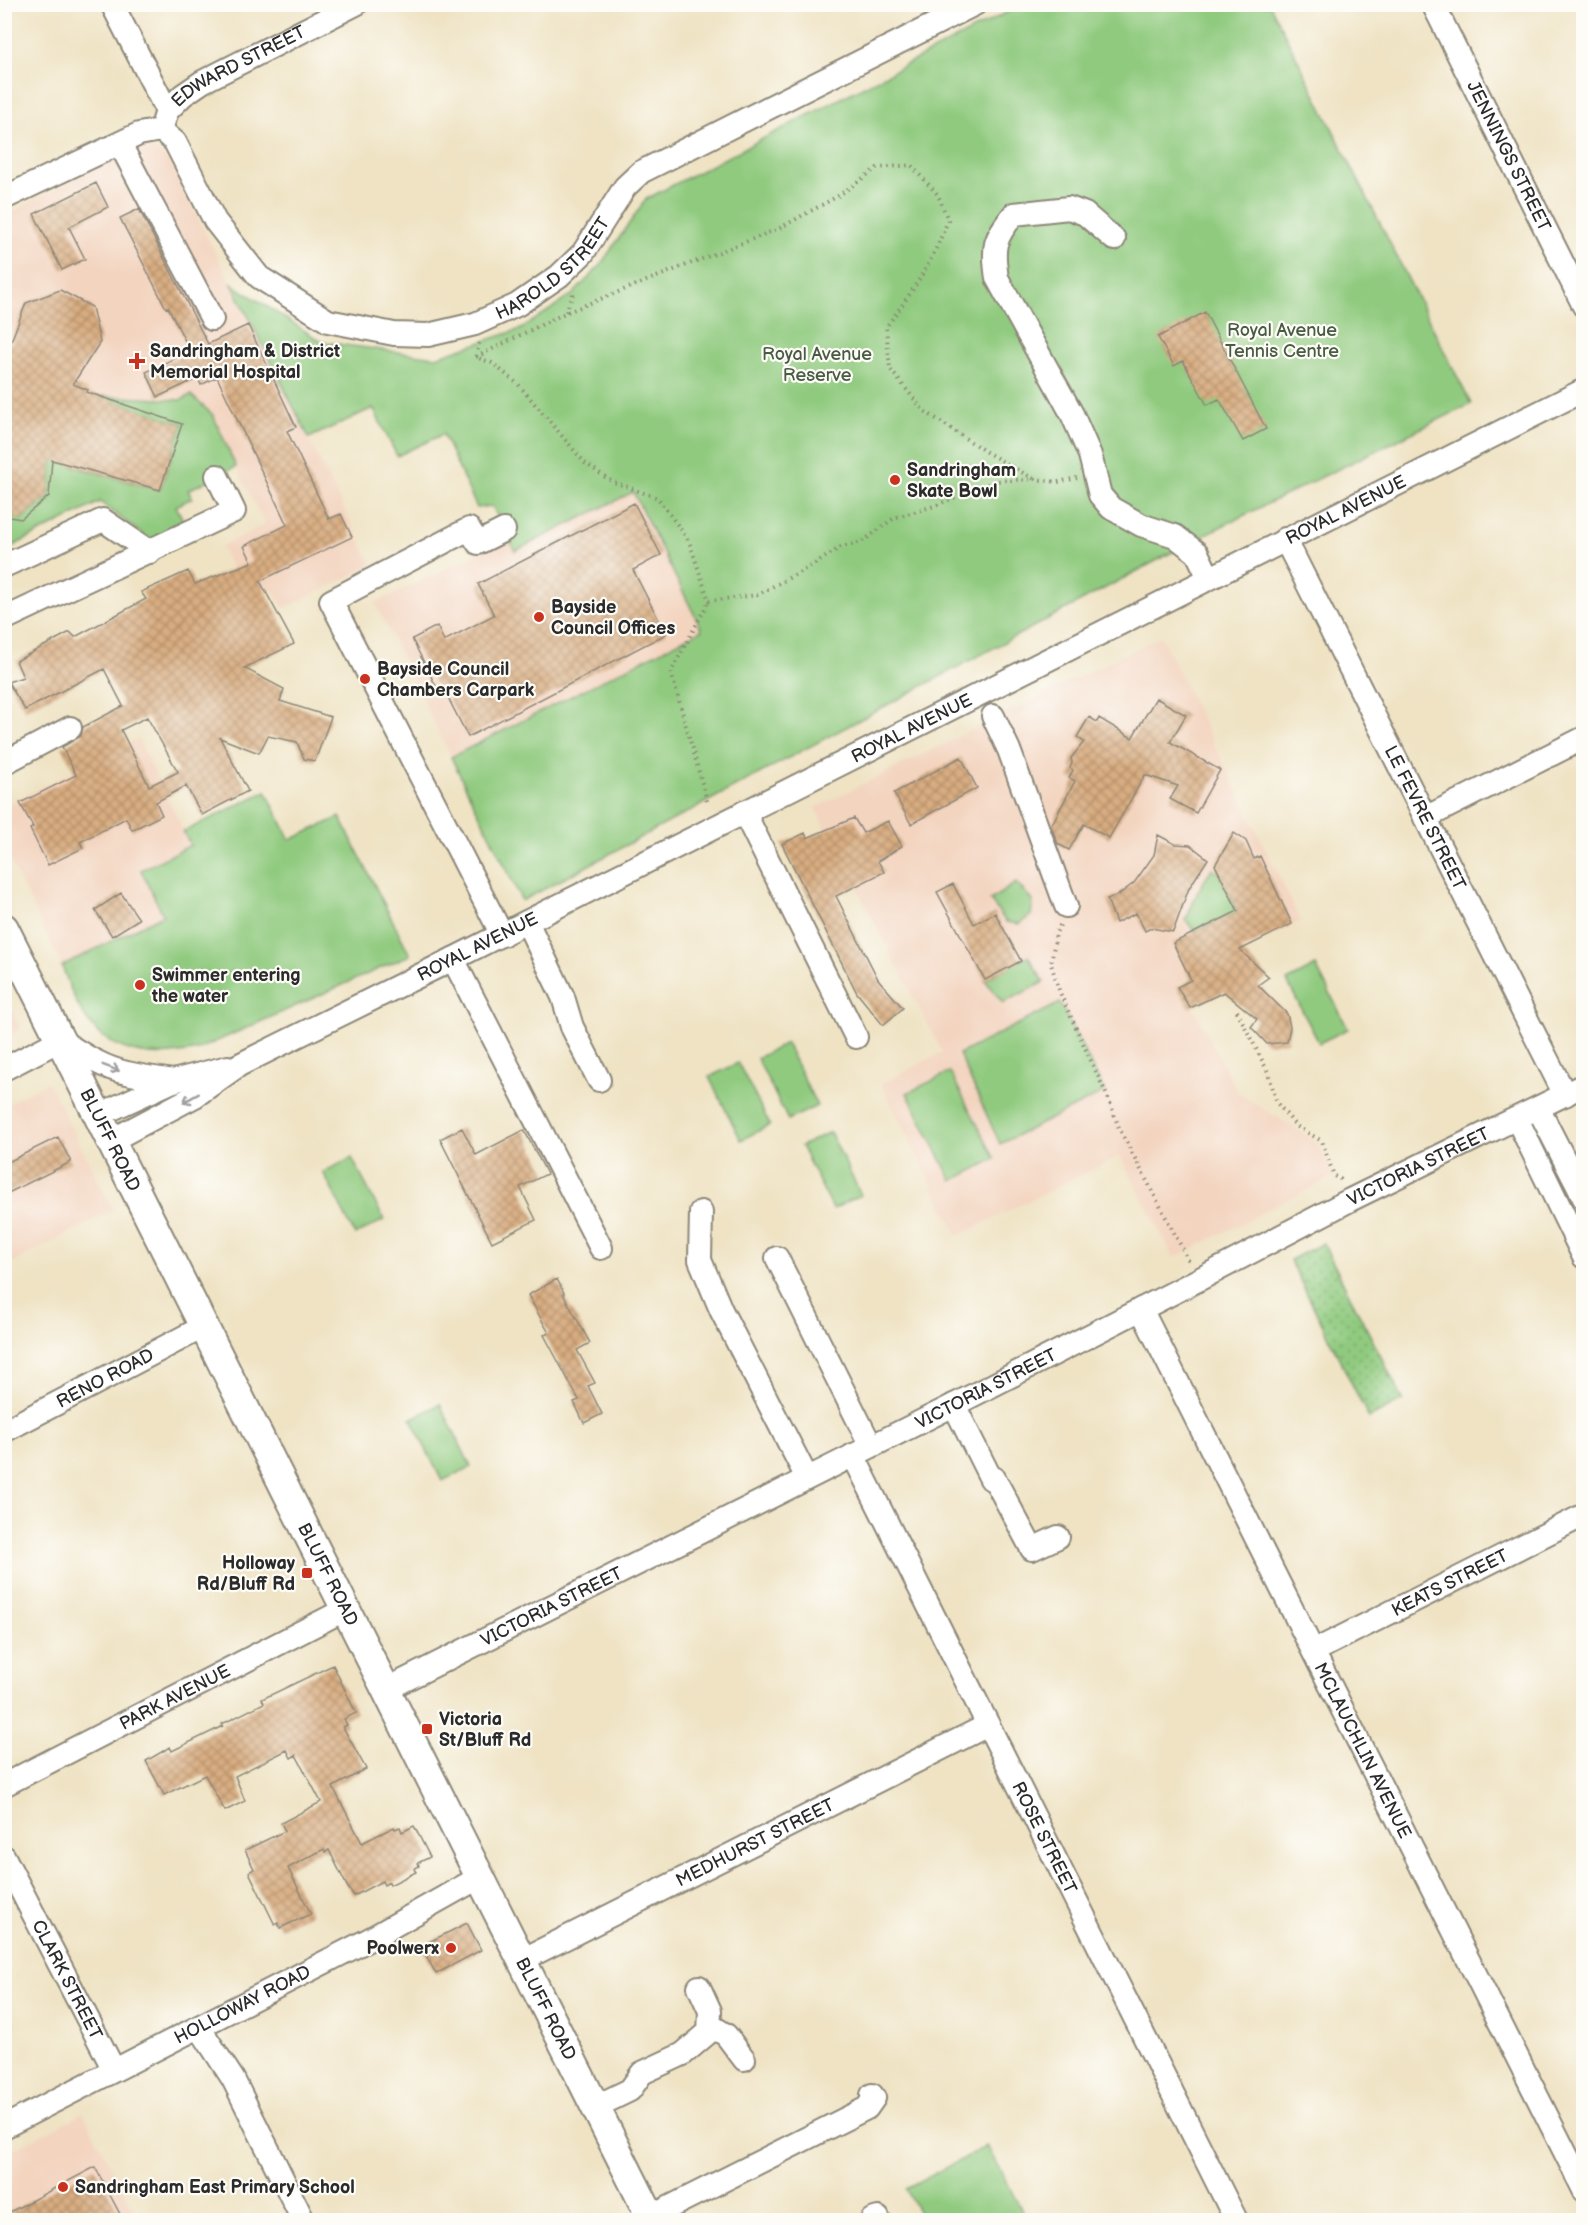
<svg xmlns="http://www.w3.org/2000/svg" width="1588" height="2225" viewBox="0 0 1588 2225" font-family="'Balsamiq Sans',sans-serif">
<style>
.built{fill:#f3d4bf}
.grass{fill:url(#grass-dots);stroke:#5e7a55;stroke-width:1.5}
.park{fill:#90ca7f;stroke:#5e7a55;stroke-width:1.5}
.building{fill:url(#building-cross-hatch);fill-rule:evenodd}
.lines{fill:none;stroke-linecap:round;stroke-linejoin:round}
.minor-casing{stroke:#8d8778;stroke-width:26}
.major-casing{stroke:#8d8778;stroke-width:32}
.path{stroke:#8d8778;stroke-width:4;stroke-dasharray:1.5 4.5;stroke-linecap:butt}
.minor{stroke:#fff;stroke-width:22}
.major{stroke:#fff;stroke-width:28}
.oneway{stroke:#a0a0a0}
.poi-dot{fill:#c8321e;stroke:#fdfcf7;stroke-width:2}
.labels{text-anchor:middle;stroke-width:4.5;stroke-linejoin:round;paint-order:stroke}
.street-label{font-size:18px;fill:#2b2b2b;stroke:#fdfcf7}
.park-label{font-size:18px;fill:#495b44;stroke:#fdfcf7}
.poi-label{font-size:18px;font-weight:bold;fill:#2b2b2b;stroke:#fdfcf7;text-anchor:start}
</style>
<defs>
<pattern id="grass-dots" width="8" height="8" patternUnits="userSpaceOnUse" patternTransform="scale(1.5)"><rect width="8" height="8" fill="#90ca7f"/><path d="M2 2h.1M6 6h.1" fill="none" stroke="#76a468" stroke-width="1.8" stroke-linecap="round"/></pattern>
<pattern id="building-cross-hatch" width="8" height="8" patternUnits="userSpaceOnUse" patternTransform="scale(1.5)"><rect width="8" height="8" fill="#d9ad81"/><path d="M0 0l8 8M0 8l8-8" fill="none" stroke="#b08d6a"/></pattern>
</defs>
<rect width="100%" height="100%" fill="#fdfcf7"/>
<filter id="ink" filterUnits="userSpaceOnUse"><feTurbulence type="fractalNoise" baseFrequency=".0167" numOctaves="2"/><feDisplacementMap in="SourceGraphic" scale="12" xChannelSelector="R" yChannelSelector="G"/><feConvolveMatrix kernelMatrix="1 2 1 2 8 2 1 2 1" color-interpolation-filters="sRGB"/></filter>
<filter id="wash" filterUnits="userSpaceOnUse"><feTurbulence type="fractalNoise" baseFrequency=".008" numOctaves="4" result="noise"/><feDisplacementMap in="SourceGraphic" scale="24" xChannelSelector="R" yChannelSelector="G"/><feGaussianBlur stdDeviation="1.35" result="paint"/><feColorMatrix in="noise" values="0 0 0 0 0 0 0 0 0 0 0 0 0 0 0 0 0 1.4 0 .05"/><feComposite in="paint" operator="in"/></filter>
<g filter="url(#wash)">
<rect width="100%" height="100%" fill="#efe3c4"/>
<!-- built -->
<path class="built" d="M145,143L169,160L372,565L283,609L273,590L248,602L221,546L265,524L236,467L188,489L192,498L176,506L185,524L151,541L100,502L5,550V215Z
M633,492L702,631L451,757L375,603L508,539L515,551Z
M1161,636L1301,921L1180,983L1238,1093L1317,1142L1334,1176L1174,1258L1120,1156L958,1236L881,1084L942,1052L815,808Z
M138,739L191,845L163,915L62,966L5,851V806Z
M4,995L21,1029L5,1037H4Z
M48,1082L113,1210L8,1265L5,1258V1105Z
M83,2113L139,2220H5V2154Z"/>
<!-- grass -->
<path class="grass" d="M1323,1243L1403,1400L1369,1418L1290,1260Z"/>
<!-- park -->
<path class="park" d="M1021,5H1270L1471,404L1206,534L522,901L451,757L702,630L633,492L515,551L492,506L477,508L443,434L397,456L373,408L309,438L232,284L322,342L436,357L521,329L573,294L599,267L646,199Z
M191,395L213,415L236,467L188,490L192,498L176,506L185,524L151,541L100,502L5,550V516L21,519L49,496L52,461L41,450L75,467L160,490L182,424L98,396L181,400Z
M266,791L290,840L340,817L410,955L197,1050C148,1061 103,1054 78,1005C71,993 67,979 62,966L163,915L141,870L191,845L183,832Z
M1212,868L1219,873L1237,912L1194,931L1186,920L1198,891Z
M1016,883L1033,901L1031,915L1019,924L1006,922L990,900Z
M1028,956L1044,982L1003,1003L985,980Z
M1316,966L1348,1029L1319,1043L1287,981Z
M1060,1003L1105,1092L1000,1144L959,1054Z
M786,1043L817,1106L788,1120L757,1058Z
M738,1063L770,1125L741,1140L709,1077Z
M950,1072L995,1159L952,1181L907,1093Z
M830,1132L861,1195L833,1209L801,1146Z
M352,1158L384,1220L355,1235L323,1172Z
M440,1404L471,1467L442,1481L411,1419Z
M987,2146L1027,2220H923L906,2189Z"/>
<g id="blocks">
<!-- building -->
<path class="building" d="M96,183L108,207L69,227L85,259L62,270L34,214Z
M139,209L208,344L248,325L296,427L287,431L329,519L341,514L352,537L260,581L294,644L244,668L284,689L280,701L331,717L315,761L304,759L297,742L268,736L259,753L220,738L248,791L202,815L186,786L156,802L162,815L132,830L126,818L80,842L83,848L48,865L30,829L33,827L20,803L76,775L62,747L81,736L83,727L123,706L104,669L25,710L8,682L23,677L16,661L70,632L75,637L146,599L141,592L188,571L195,584L252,562L244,546L287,525L217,377L201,385L198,378L158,397L146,372L190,351L168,307L166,308L120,218ZM147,717L178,772L149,786L121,730Z
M60,290L92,307L100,342L73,384L88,390L87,392L182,424L160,490L52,460L49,496L21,519L4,516V341L10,344L26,303Z
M1205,312L1266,429L1243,441L1219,399L1207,405L1183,361L1174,366L1158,337Z
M634,503L661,555L633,570L666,634L468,737L442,686L437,688L412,639L437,626L444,641L494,615L478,584Z
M1156,698L1186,715L1170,742L1220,770L1196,813L1170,799L1178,786L1145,775L1109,838L1084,824L1069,850L1058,844L1051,826L1075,781L1069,778L1073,770L1070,768L1072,763L1071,758L1084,742L1077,737L1089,717L1097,722L1099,718L1132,738Z
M961,757L977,788L911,824L894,793Z
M854,818L863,833L888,821L902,846L878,861L884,872L836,896L878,979L903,1008L883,1025L857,993L782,844L805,833L807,838Z
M1234,833L1246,841L1254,859L1260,856L1292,924L1240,950L1269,977L1258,985L1287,1014L1290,1027L1287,1042L1267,1044L1251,1027L1257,1019L1224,992L1190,1008L1177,987L1191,980L1173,943L1238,911L1215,865Z
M1158,835L1175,844L1190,845L1208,859L1189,888L1173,932L1151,928L1145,931L1136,913L1116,923L1107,899L1118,895L1134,883L1154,855Z
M953,884L974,924L995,913L1021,961L985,980L937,892Z
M121,893L139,919L112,936L95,910Z
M462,1128L476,1155L524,1130L547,1174L520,1187L536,1220L492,1242L440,1139Z
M58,1137L71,1162L4,1195V1164Z
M557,1279L564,1293L563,1294L590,1343L577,1350L595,1383L588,1386L602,1414L584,1423L574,1402L579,1400L544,1335L549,1333L528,1295Z
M333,1665L356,1713L344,1719L347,1725L343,1727L366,1769L333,1787L362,1843L394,1827L395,1829L400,1827L402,1832L414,1826L430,1857L418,1863L419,1866L414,1869L416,1872L390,1885L389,1882L384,1885L382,1881L354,1896L347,1886L329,1850L325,1852L324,1849L288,1868L311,1914L280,1928L278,1923L275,1925L249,1872L254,1869L245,1850L285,1831L281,1823L321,1802L296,1755L291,1758L287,1750L235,1776L245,1801L225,1811L205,1775L164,1795L146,1761L170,1747L172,1751L223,1726L222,1724L264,1703L262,1699Z
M467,1923L481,1950L436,1974L421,1946Z
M95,2167L121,2216L112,2220H4V2215Z"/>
</g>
</g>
<g filter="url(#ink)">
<use href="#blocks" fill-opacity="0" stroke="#8d8778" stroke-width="1.5"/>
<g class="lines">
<defs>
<g id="minor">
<path d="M112,4L167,111"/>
<path id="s1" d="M1433,4L1584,306"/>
<path id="s2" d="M161,130L175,142L215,221L259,277L328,321L394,334L428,335L475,324L517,305L559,276L583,253L625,187L641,172L975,4"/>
<path id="s3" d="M161,130L167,111L183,95L202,82L356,4"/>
<path d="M120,144L212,319"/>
<path d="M4,198L139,134L161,130"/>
<path d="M1114,239L1085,214L1069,208L1014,214C994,239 992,246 997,278L1072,414L1090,455L1100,495L1111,508L1141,525L1175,536L1197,553L1209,578"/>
<path id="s4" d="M1285,539L1565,1095"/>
<path d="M4,566L103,520L150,552"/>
<path d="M4,619L234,511L217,476"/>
<path d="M993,716L1009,750L1066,906"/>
<path d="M4,763L70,728"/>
<path d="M744,812L856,1037"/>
<path d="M1425,818L1584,738"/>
<path d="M527,922L563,997L572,1027L599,1080"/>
<path d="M502,935L331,601L469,529L478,543L504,530"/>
<path d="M453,959L601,1248"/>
<path d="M4,1069L60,1040C81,1053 102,1068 127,1073C142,1077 158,1078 173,1081"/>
<path d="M1538,1108L1584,1198"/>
<path d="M99,1115L173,1081L228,1067"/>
<path d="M1517,1119L1584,1257"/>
<path id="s5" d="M112,1140L195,1096L239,1065L453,959L1584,390"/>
<path d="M701,1212L700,1260L721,1310L807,1478"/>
<path d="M777,1258L871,1446"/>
<path id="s6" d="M1141,1309L1584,2190"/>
<path d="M954,1405L991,1479L994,1478L1032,1549L1058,1537"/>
<path id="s7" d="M4,1431L205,1326"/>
<path id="s8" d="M853,1455L1236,2220"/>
<path id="s9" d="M1314,1651L1584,1515"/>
<path id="s10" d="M387,1689L954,1405L1198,1280L1350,1200L1584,1085"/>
<path id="s11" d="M4,1785L346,1609"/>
<path id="s12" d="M4,1857L114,2070"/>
<path id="s13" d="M522,1960L988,1725"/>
<path d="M710,2025L726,2035L744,2059"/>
<path d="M199,2027L233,2079L303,2220"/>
<path d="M595,2107L630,2090L642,2073L683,2054L709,2032L710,2011L699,1987"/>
<path id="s14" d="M4,2127L370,1939L480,1877"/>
<path d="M650,2217L867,2108L874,2098L872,2095"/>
<path d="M872,2220L878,2218"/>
</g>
<g id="major">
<path id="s15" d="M4,928L652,2220"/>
</g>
</defs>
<!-- minor casing -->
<use href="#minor" class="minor-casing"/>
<!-- major casing -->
<use href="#major" class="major-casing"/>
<!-- path -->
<path class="path" d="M566,312L573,294L572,292
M479,343L476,357L492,363L518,384L585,463L611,481L658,498L689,541L709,601L757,595L815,564L841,547L862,542L894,518L934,506L995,481L1034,479L1058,482L1077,478
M476,357L565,313L778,229L838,196L877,168L911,165L938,195L948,220C932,263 913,291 886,327L890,369L923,410L986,452L1034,479
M707,801L671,672L709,601
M1060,925L1056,933L1051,964L1060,993L1109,1100L1119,1128L1190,1263
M1237,1011L1268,1072L1277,1103L1296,1126L1322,1141L1334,1176L1340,1179L1342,1183"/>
<!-- minor -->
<use href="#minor" class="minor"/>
<!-- major -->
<use href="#major" class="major"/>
</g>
<!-- one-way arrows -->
<defs><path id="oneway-shaft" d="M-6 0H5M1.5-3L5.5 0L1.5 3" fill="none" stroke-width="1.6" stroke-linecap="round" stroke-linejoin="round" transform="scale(1.5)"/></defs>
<g class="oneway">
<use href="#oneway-shaft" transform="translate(111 1068) rotate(21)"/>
<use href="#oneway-shaft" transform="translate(191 1098) rotate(151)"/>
</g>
</g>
<!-- markers -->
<g class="poi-dot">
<path d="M134 352h6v6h6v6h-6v6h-6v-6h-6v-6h6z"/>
<circle cx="895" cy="480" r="6"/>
<circle cx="539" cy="617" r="6"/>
<circle cx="365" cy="679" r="6"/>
<circle cx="140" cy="985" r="6"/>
<rect x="301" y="1567" width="12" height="12" rx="3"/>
<rect x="421" y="1723" width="12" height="12" rx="3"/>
<circle cx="451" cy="1948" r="6"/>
<circle cx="63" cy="2187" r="6"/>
</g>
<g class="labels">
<!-- street labels -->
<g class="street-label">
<text dy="6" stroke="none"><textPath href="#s3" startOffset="105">EDWARD STREET</textPath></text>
<text dy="6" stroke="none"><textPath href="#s1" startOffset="170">JENNINGS STREET</textPath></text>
<text dy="6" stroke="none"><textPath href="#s2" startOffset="507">HAROLD STREET</textPath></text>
<text dy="6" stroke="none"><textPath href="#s5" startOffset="1386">ROYAL AVENUE</textPath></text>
<text dy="6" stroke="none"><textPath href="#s5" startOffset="900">ROYAL AVENUE</textPath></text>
<text dy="6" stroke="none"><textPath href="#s4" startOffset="312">LE FEVRE STREET</textPath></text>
<text dy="6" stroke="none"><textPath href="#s5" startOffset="414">ROYAL AVENUE</textPath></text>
<text dy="6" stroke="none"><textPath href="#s15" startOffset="237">BLUFF ROAD</textPath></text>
<text dy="6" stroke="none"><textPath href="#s10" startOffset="1156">VICTORIA STREET</textPath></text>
<text dy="6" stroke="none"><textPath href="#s7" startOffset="114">RENO ROAD</textPath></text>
<text dy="6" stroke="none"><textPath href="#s10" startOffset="670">VICTORIA STREET</textPath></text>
<text dy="6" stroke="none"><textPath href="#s15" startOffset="723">BLUFF ROAD</textPath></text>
<text dy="6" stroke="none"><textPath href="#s9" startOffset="152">KEATS STREET</textPath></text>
<text dy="6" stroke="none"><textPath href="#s10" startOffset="184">VICTORIA STREET</textPath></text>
<text dy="6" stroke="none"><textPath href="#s11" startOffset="192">PARK AVENUE</textPath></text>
<text dy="6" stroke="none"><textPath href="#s6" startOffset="494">MCLAUCHLIN AVENUE</textPath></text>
<text dy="6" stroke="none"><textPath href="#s8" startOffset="428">ROSE STREET</textPath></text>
<text dy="6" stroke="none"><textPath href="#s13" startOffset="261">MEDHURST STREET</textPath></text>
<text dy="6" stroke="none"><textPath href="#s12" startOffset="138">CLARK STREET</textPath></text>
<text dy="6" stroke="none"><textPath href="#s14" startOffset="268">HOLLOWAY ROAD</textPath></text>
<text dy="6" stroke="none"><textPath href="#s15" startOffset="1209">BLUFF ROAD</textPath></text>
</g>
<!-- park labels -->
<g class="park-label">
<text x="1282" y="336">Royal Avenue<tspan x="1282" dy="21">Tennis Centre</tspan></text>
<text x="817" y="360">Royal Avenue<tspan x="817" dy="21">Reserve</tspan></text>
</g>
<!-- poi labels -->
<g class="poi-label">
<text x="150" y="357">Sandringham &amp; District<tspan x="150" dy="21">Memorial Hospital</tspan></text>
<text x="907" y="476">Sandringham<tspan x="907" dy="21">Skate Bowl</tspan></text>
<text x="551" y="613">Bayside<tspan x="551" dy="21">Council Offices</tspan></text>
<text x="377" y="675">Bayside Council<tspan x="377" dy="21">Chambers Carpark</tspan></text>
<text x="152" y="981">Swimmer entering<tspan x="152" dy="21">the water</tspan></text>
<text x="295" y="1569" text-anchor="end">Holloway<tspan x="295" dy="21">Rd/Bluff Rd</tspan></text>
<text x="439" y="1725">Victoria<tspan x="439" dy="21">St/Bluff Rd</tspan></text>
<text x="439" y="1954" text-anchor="end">Poolwerx</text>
<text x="75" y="2193">Sandringham East Primary School</text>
</g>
</g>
<!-- margin -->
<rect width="1588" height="2225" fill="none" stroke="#fdfcf7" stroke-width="24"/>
</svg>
